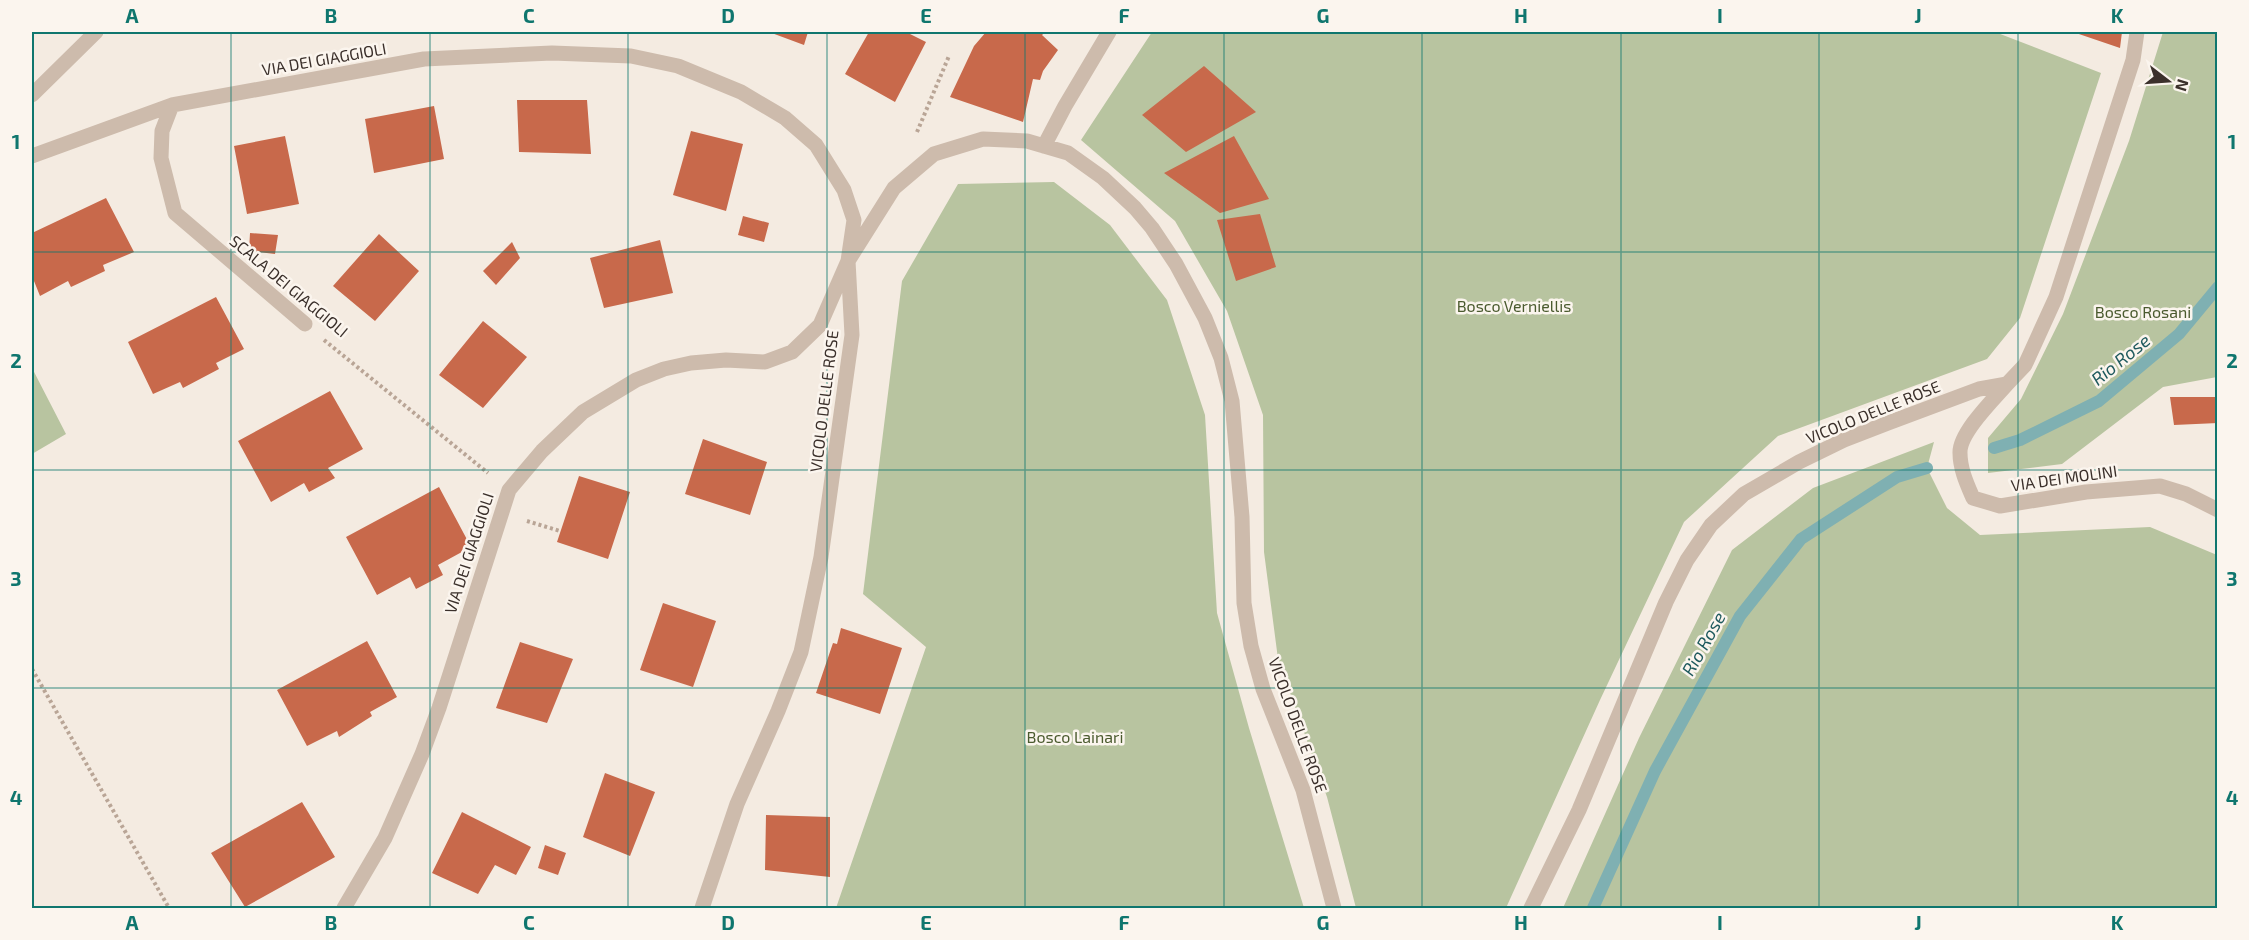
<svg xmlns="http://www.w3.org/2000/svg" width="2249" height="940" viewBox="0 0 2249 940" font-family="'Exo 2',sans-serif">
<style>
.green{fill:#b8c4a0}
.lines{fill:none;stroke-linecap:round;stroke-linejoin:round}
.stream{stroke:#7fb0b2;stroke-width:12}
.building{fill:#c8694b}
.path{stroke:#b9a596;stroke-width:4;stroke-dasharray:3 3;stroke-linecap:butt}
.minor{stroke:#cdbbac;stroke-width:15}
.grid{fill:none;stroke:#0f766e;stroke-width:1.5;stroke-opacity:0.55}
.labels{text-anchor:middle;stroke-width:5;stroke-linejoin:round;paint-order:stroke}
.street-label{font-size:16px;fill:#3b302b;stroke:#fbf5ee}
.park-label{font-size:16px;fill:#4a5a2e;stroke:#fbf5ee}
.water-label{font-size:18px;font-style:italic;fill:#1f5a5e;stroke:#fbf5ee}
.neatline{fill:none;stroke:#0f766e;stroke-width:2}
.grid-label{font-size:20px;text-anchor:middle;font-weight:bold;fill:#0f766e}
</style>
<rect width="100%" height="100%" fill="#f4ebe1"/>
<!-- green -->
<path class="green" d="M1152,32H1995L2101,73L2020,318L1987,359L1778,436L1684,522L1600,700L1506,908H1356L1327,797L1278,659L1264,552L1263,415L1227,311L1175,221L1081,140Z
M2163,32H2217V377L2163,387L2062,464L1988,473V438L2021,399L2063,314L2129,141Z
M1054,182L1110,225L1167,300L1205,415L1217,613L1249,728L1304,908H836L926,647L863,594L902,281L958,184Z
M32,368L66,434L32,454Z
M1934,442L1927,468L1947,508L1980,535L2150,527L2217,555V908H1563L1639,738L1732,550L1813,488Z"/>
<g class="lines">
<!-- stream -->
<path class="stream" d="M1994,448L2020,440L2099,401L2179,334L2218,287
M1593,908L1655,771L1740,616L1801,539L1897,477L1927,468"/>
</g>
<!-- building -->
<path class="building" d="M769,32H808L804,45Z
M869,32H906L926,42L895,102L845,74Z
M986,32H1045L1042,35L1058,50L1043,71L1040,80L1033,79L1023,122L950,97L974,46Z
M2073,32H2122L2120,48Z
M1204,66L1256,112L1186,152L1142,115Z
M517,100H587L591,154L519,152Z
M434,106L444,159L374,173L365,119Z
M691,131L743,144L726,211L673,195Z
M285,136L299,204L247,214L234,146Z
M1234,136L1269,199L1220,213L1164,173Z
M106,198L134,252L103,265L105,271L71,287L68,281L40,296L32,276V233Z
M1260,214L1276,267L1236,281L1217,220Z
M743,216L769,223L764,242L738,235Z
M250,233L278,235L275,254L249,251Z
M379,234L419,271L375,321L333,286Z
M660,240L673,293L604,308L590,258Z
M512,242L520,258L496,285L483,271Z
M216,297L244,349L216,363L219,369L183,388L180,382L153,394L128,342Z
M483,321L527,357L483,408L439,375Z
M330,391L363,449L328,468L335,478L309,492L304,483L271,502L238,441Z
M2170,397H2218V423L2174,425Z
M703,439L767,462L750,515L685,494Z
M579,476L630,492L608,559L557,542Z
M439,487L471,547L438,565L443,575L416,589L410,577L377,595L346,537Z
M663,603L716,621L693,687L640,670Z
M841,628L902,648L880,714L816,693L833,643L837,644Z
M367,641L397,697L370,712L372,716L339,737L337,731L307,746L277,690Z
M520,642L573,659L547,723L496,708Z
M605,773L655,792L630,856L583,837Z
M302,802L335,857L245,907L211,853Z
M462,812L531,847L516,875L495,865L478,894L432,873Z
M766,815L830,817V877L765,870Z
M545,845L566,853L558,875L538,868Z"/>
<g class="lines">
<!-- path -->
<path class="path" d="M917,132L949,56
M324,340L488,473
M527,521L560,531
M32,669L169,908"/>
<!-- minor -->
<path class="minor" d="M32,95L96,32
M172,105L162,131L161,158L175,213L305,324
M1044,146L1065,106L1109,32
M32,156L172,105L424,59L552,53L631,56L678,66L741,92L785,118L816,145L844,190L854,220L848,261L820,325L792,352L765,362L726,360L691,363L664,369L636,380L583,412L542,451L509,490L439,708L422,754L385,838L344,908
M2007,384C1994,399 1959,433 1960,453C1960,469 1967,484 1973,498L2000,506L2086,492L2160,486L2186,494L2218,510
M702,908L737,804L778,711L801,652L821,557L852,335L848,261L894,188L934,154L983,139L1027,141L1068,153L1103,178L1135,208L1152,228L1176,264L1205,318L1221,358L1232,401L1242,517L1244,603L1251,646L1263,689L1303,790L1334,908
M1531,908L1579,810L1666,602L1687,560L1711,525L1744,494L1799,462L1844,440L1888,423L1979,389L2007,384L2025,365L2056,297L2133,60L2137,32"/>
</g>
<!-- grid -->
<path class="grid" d="M231,32V908M430,32V908M628,32V908M827,32V908M1025,32V908M1224,32V908M1422,32V908M1621,32V908M1819,32V908M2018,32V908M32,252H2218M32,470H2218M32,688H2218"/>
<g class="labels">
<!-- street labels -->
<g class="street-label">
<text transform="translate(324 59) rotate(-10)" y="6">VIA DEI GIAGGIOLI</text>
<text transform="translate(289 286) rotate(40)" y="6">SCALA DEI GIAGGIOLI</text>
<text transform="translate(824 401) rotate(-83)" y="6">VICOLO DELLE ROSE</text>
<text transform="translate(1873 412) rotate(-22)" y="6">VICOLO DELLE ROSE</text>
<text transform="translate(2064 478) rotate(-8)" y="6">VIA DEI MOLINI</text>
<text transform="translate(469 553) rotate(-72)" y="6">VIA DEI GIAGGIOLI</text>
<text transform="translate(1298 725) rotate(70)" y="6">VICOLO DELLE ROSE</text>
</g>
<!-- park labels -->
<g class="park-label">
<text x="1514" y="312">Bosco Verniellis</text>
<text x="2143" y="318">Bosco Rosani</text>
<text x="1075" y="743">Bosco Lainari</text>
</g>
<!-- water labels -->
<g class="water-label">
<text transform="translate(2121 360) rotate(-39)" y="6">Rio Rose</text>
<text transform="translate(1704 644) rotate(-61)" y="6">Rio Rose</text>
</g>
</g>
<!-- border -->
<rect width="2249" height="940" fill="none" stroke="#fbf5ee" stroke-width="66"/>
<!-- north arrow -->
<g transform="translate(2168 81) rotate(107)" stroke="#fbf5ee" stroke-width="4.5" paint-order="stroke">
<path d="M0-4.5L10 22L0 15L-10 22Z" fill="#3b302b"/>
<text y="-9" font-size="16" font-weight="bold" text-anchor="middle" fill="#3b302b">N</text>
</g>
<rect x="33" y="33" width="2183" height="874" class="neatline"/>
<g class="grid-label">
<text x="132" y="23">A</text>
<text x="331" y="23">B</text>
<text x="529" y="23">C</text>
<text x="728" y="23">D</text>
<text x="926" y="23">E</text>
<text x="1124" y="23">F</text>
<text x="1323" y="23">G</text>
<text x="1521" y="23">H</text>
<text x="1720" y="23">I</text>
<text x="1918" y="23">J</text>
<text x="2117" y="23">K</text>
<text x="16" y="149">1</text>
<text x="2232" y="149">1</text>
<text x="16" y="368">2</text>
<text x="2232" y="368">2</text>
<text x="16" y="586">3</text>
<text x="2232" y="586">3</text>
<text x="16" y="805">4</text>
<text x="2232" y="805">4</text>
<text x="132" y="930">A</text>
<text x="331" y="930">B</text>
<text x="529" y="930">C</text>
<text x="728" y="930">D</text>
<text x="926" y="930">E</text>
<text x="1124" y="930">F</text>
<text x="1323" y="930">G</text>
<text x="1521" y="930">H</text>
<text x="1720" y="930">I</text>
<text x="1918" y="930">J</text>
<text x="2117" y="930">K</text>
</g>
</svg>
